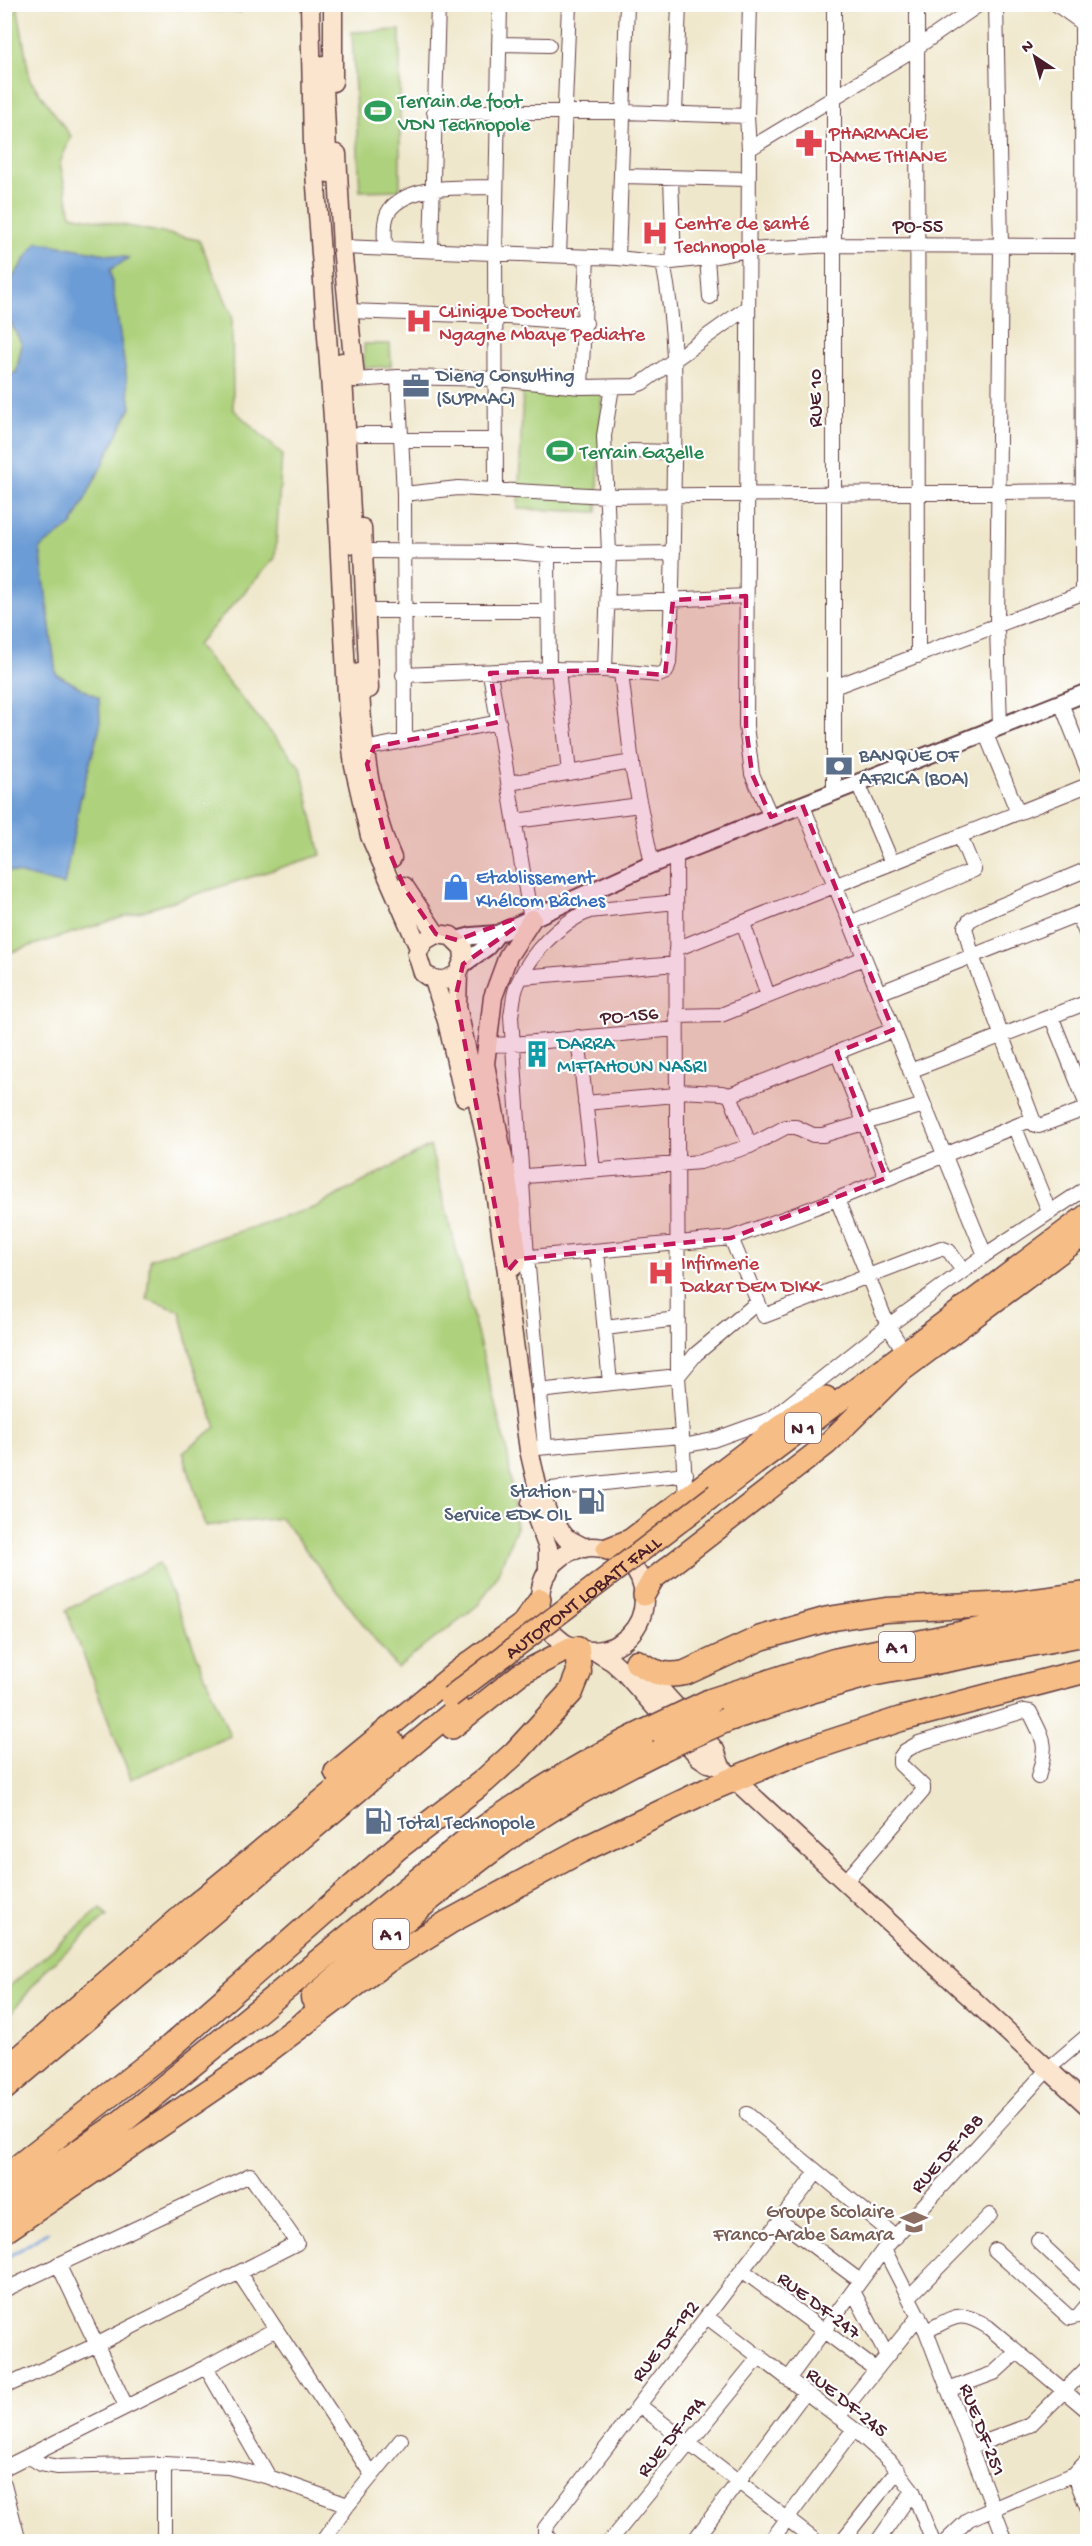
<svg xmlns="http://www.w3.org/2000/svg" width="1092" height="2546" viewBox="0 0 1092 2546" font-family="'Gochi Hand',sans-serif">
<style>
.green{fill:#add17b;stroke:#7c7853;stroke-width:1.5}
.water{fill:#6c9cd5;stroke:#5b5e80;stroke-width:1.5}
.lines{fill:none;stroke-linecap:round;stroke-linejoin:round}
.stream{stroke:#6c9cd5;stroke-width:3}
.minor-casing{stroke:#633d43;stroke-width:16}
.tertiary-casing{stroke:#633d43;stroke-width:20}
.secondary-casing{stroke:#633d43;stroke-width:21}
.trunk-casing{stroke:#633d43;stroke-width:24}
.motorway-casing{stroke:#633d43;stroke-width:27}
.minor{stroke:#fff;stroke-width:14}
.tertiary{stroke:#fff;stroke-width:16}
.secondary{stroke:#fbe5cf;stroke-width:18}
.trunk{stroke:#f6be86;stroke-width:21}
.motorway{stroke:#f6be86;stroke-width:24}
.trunk-bridge-casing{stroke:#633d43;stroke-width:24;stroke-linecap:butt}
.motorway-bridge-casing{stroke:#633d43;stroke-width:27;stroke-linecap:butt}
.trunk-bridge{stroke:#f6be86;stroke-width:21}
.motorway-bridge{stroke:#f6be86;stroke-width:24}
.marked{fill:#c2185b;fill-opacity:0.2;stroke:#c2185b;stroke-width:4.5;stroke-dasharray:12 8;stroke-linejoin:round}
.labels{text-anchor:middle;stroke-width:4.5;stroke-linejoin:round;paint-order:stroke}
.shield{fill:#fff;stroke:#80626b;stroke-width:1.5}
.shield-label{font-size:18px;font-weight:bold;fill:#4a1f2b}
.leisure-label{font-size:20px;fill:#27864d;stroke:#fff;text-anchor:start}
.health-label{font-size:20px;fill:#be3a42;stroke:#fff;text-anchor:start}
.street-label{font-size:20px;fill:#4a1f2b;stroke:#fff}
.service-label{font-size:20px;fill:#4e5e75;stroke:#fff;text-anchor:start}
.shop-label{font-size:20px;fill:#366cbe;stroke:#fff;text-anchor:start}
.culture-label{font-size:20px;fill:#0d838f;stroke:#fff;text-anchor:start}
.education-label{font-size:20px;fill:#785e54;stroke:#fff;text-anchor:end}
</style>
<rect width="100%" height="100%" fill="#fff"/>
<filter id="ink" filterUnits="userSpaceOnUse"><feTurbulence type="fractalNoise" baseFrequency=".0167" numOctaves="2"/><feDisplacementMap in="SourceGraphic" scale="12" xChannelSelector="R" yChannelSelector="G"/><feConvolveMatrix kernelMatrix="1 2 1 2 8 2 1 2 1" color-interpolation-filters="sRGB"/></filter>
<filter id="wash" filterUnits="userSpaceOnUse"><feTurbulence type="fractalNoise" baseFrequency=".008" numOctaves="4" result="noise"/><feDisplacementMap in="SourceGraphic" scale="24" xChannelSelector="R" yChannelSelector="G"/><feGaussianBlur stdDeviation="1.35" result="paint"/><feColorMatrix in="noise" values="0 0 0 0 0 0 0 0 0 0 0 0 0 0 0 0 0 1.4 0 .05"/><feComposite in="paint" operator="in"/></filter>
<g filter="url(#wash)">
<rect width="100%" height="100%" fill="#efe7cb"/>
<!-- green -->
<path class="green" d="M17,4L30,80L71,136L60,163L71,215L199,240L232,315L233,409L282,454L275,558L197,645L301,768L321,855L5,954V870L64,884L80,800L100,726L99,698L56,674L40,548L72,525L131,408L110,270L128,258L37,242L5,289L4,5Z
M136,5H244L240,12Z
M400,30V190L360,191L352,32Z
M4,312L22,344L16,373L5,374Z
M364,344H390L391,366L364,368Z
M523,390L602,392L597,512L518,509Z
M430,1146L508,1456L516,1529L496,1578L478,1605L397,1668L281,1518L205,1526L183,1452L216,1427L193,1362L180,1311L147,1299L150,1259L316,1207Z
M159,1563L230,1736L131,1779L66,1610Z
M101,1908L107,1916L48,1967L5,2021V1990Z"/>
<!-- water -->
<path class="water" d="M37,242L129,258L110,270L131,407L72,525L40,548L56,674L99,698L100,726L80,800L64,885L4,870V374L16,373L22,344L5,312V289Z"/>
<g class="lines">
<!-- stream -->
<path class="stream" d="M4,2260L48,2232"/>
</g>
</g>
<g filter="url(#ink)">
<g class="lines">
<defs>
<path id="minor" d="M750,4L747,116L749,149L746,726L752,774L771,817
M917,4L918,656
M996,4L1001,246L997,626L1000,727
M1056,4L1088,27
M1082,25L1083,593
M499,44L549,45
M434,112H623L747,116
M675,114L679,4
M749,149L916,48L980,4
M621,176L748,179
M671,178L674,262
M342,247L618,258L663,263L707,258L748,250L833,245L1088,246
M385,248C385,236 382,217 392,207C415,183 466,188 496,187
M431,249L438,4
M559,255L569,4
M618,258L627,4
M707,258L710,297
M348,311L495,316L586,323
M398,377L404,494
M355,380L398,377L496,379L581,387L587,257
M581,387L634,386L642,383L748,307
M360,434H401
M401,440H497
M631,451L674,452
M496,490L495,252L500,4
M363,551L514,552L548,555L673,553
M548,555L549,669
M608,603L746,596
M367,611H549
M558,669L569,773
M605,670L609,553L604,436L612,387
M490,673L531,920
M621,673L633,772L652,864
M403,675L549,669L605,670L659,675L666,672L669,663C673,596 673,529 674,462C675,393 677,331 663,263
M834,687L1088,591
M1061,703L1088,771
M985,732L1018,813
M405,741L404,494L458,488L607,496L1088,491
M374,747L499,722
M509,783L632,762
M858,783L892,863
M834,792V4
M802,804L985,1255
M515,821L640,805
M676,855L678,1376L686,1497
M1088,869L983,913L970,920L965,927L972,956L1035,1125L1039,1126L1088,1108
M1078,914L1088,938
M743,923L768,996
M850,923L974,870L960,836
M676,949L1088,785
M522,977L676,964
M879,993L1088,910
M676,1016L721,1015L864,958
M1051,1016L1088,1108
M578,1037L593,1170
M486,1045L513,1044L676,1029
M837,1052L886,1178
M910,1071L1088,1002
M677,1091L722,1093L730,1095L893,1030
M730,1095L750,1146
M585,1103L676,1095
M1015,1128L1049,1211
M514,1177L700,1162L750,1146L786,1127H796L813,1135H823L924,1105
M837,1199L888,1326L904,1351
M731,1238L764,1316L941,1248L949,1251L963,1271
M597,1251L610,1383
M520,1258L731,1238L837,1199L1033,1119
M605,1328L677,1319
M538,1391L678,1376L696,1354L758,1302
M683,1446L713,1440L771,1419L888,1326L985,1255L1088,1187
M545,1447L527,1257L511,1016C513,1005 513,993 518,983C531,953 558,924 589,911L676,902
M537,1448L682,1436
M551,1489L686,1474
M845,1882L923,1791V1786L900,1764V1758L905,1751L919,1743L1024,1711L1030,1712C1045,1743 1048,1743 1038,1777
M747,2114L896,2237
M780,2221L860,2281
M1038,2241L1088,2288
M884,2249L926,2331L1006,2542
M995,2250L1070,2318L1078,2316L1088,2304
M58,2264L126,2406
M742,2270L875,2369
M239,2273L372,2475
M4,2290L250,2175L297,2243L96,2345L4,2387
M853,2291L886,2354
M910,2296L990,2215
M707,2317L854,2429L890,2461L913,2491L933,2542
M926,2331C955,2317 959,2309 988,2327L1088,2411
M206,2367L269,2477
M789,2378L884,2249L1048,2069L1088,2035
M948,2390L994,2373L1017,2352
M639,2405L817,2542
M838,2417L919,2316
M971,2447L1030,2425L1088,2367
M28,2456L41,2464L58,2467L164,2464L228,2467L269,2477L348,2505
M4,2468L206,2367L276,2329
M1074,2474L1088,2509
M4,2484L19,2542
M164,2542V2464
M322,2542L348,2505L401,2440
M553,2542L545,2534V2528L817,2172
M609,2542L760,2356
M693,2542L805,2392
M770,2542L854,2429
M841,2542L898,2470
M877,2542L913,2491
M945,2542L969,2519L1074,2474L1088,2460"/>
<path id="tertiary" d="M457,940L472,936L497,934L652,864L1088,692
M463,964L487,947L497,934"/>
<path id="secondary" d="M310,4L313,145L333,418L348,714L354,766L370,836L419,948
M333,4V82
M323,65L328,173
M337,154L342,247L355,378
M342,362L353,544
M362,528L369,689
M359,673C362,735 367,800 392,858
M404,886L436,934
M458,973C446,983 434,982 423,973L417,954L424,941L436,934L451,936L463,948L464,959L458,973L457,1006L489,1153L507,1272L509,1307L529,1450L538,1489L549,1516L566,1538L585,1548
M434,980L447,1021L464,1097
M507,1272L515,1265L518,1259L507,1178L485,1064L493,997L508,956L532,919
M531,1503L548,1548V1573
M540 1599a52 52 0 1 1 104 0a52 52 0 1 1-104 0Z
M595,1651L613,1662L624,1672L699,1757L708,1763L721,1767L1088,2106
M640,1667L715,1750L721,1767"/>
<path id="trunk" d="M891,1379L1088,1232
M716,1494L1088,1214
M607,1549L630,1540L797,1413L826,1397
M644,1595L653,1579L827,1444L898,1374
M452,1728L520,1674L570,1648
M335,1772L455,1673L522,1624L540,1599
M4,2070L194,1905L393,1742
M4,2090L458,1707"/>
<path id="motorway" d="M637,1662C654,1673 665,1677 685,1673L761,1638L828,1619L886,1610L1013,1604L1088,1594
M710,1701L834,1661L974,1631L1088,1611
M726,1720L811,1691L871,1674L1088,1633
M313,1998C386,1937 457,1871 536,1819C577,1792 621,1769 664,1748
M4,2178L168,2049L397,1848L484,1781L515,1753L571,1692L579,1672L577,1649
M4,2203L119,2124L470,1838C526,1798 584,1761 647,1731
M4,2231L251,2063L388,1960L449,1922L580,1851L708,1790L794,1754L901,1719L1088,1670"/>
</defs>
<!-- minor casing -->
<use href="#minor" class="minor-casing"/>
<!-- tertiary casing -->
<use href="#tertiary" class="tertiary-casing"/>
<!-- secondary casing -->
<use href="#secondary" class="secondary-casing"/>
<!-- trunk casing -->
<use href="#trunk" class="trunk-casing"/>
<!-- motorway casing -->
<use href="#motorway" class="motorway-casing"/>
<!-- minor -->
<use href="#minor" class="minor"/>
<!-- tertiary -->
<use href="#tertiary" class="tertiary"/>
<!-- secondary -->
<use href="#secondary" class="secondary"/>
<!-- trunk -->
<use href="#trunk" class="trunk"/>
<!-- motorway -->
<use href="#motorway" class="motorway"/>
<defs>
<g id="trunk-bridge">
<path id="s1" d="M450,1697L716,1494"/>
</g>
<path id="motorway-bridge" d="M647,1731L710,1701
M664,1748L726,1720"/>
</defs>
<!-- trunk-bridge casing -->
<use href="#trunk-bridge" class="trunk-bridge-casing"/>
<!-- motorway-bridge casing -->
<use href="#motorway-bridge" class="motorway-bridge-casing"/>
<!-- trunk-bridge -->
<use href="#trunk-bridge" class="trunk-bridge"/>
<!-- motorway-bridge -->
<use href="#motorway-bridge" class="motorway-bridge"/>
</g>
</g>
<!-- marked area -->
<path class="marked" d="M746,596V726L752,774L771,817L802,804L893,1030L837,1052L886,1178L731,1238L518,1259L507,1272L456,995L463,964L516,927L512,920L457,940L436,934L405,889L388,849L367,764L374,747L499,722L490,673L605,670L665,675L673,600Z"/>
<!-- icons -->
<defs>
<symbol id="stadium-bare" viewBox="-9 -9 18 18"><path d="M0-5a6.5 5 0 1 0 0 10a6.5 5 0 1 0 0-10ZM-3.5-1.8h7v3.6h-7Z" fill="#2e9e5b" stroke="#fff" stroke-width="2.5" paint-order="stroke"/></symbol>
<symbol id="pharmacy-bare" viewBox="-9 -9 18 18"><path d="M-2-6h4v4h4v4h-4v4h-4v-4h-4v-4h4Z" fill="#e0444e" stroke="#fff" stroke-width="2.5" paint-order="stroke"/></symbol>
<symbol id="hospital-bare" viewBox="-9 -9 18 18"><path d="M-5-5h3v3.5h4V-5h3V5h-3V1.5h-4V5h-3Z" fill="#e0444e" stroke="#fff" stroke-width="2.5" paint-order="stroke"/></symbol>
<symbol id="office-bare" viewBox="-9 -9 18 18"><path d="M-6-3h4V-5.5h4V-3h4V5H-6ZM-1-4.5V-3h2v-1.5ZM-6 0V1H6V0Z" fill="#5c6f8a" stroke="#fff" stroke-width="2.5" paint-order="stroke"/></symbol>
<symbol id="bank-bare" viewBox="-9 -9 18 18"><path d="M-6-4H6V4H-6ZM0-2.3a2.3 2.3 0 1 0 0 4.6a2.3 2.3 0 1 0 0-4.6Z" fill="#5c6f8a" stroke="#fff" stroke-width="2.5" paint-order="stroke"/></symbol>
<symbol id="shop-bare" viewBox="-9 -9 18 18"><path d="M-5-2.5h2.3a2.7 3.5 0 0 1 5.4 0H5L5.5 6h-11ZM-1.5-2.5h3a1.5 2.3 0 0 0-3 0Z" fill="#3f7fe0" stroke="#fff" stroke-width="2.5" paint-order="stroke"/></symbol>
<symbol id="building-bare" viewBox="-9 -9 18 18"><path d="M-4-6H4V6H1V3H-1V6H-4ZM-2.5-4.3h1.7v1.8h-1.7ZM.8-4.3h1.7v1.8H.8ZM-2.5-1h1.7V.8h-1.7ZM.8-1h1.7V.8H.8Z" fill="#0f9aa8" stroke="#fff" stroke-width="2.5" paint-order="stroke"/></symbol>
<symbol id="fuel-bare" viewBox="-9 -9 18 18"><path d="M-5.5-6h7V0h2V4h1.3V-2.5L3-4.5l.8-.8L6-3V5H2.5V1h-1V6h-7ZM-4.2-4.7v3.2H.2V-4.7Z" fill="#5c6f8a" stroke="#fff" stroke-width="2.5" paint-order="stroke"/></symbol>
<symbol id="school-bare" viewBox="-9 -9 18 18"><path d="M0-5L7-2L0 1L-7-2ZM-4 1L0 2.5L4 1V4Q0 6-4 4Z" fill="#8d6e63" stroke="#fff" stroke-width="2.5" paint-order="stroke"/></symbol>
</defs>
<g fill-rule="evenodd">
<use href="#stadium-bare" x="359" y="92" width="38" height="38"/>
<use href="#pharmacy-bare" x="790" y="124" width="38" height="38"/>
<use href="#hospital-bare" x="636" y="214" width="38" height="38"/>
<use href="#hospital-bare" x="400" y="302" width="38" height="38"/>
<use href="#office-bare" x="397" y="367" width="38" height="38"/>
<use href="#stadium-bare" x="541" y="432" width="38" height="38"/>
<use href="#bank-bare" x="820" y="747" width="38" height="38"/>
<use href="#shop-bare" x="437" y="868" width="38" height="38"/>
<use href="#building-bare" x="518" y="1035" width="38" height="38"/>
<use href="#hospital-bare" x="642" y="1254" width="38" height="38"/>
<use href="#fuel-bare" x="572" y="1482" width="38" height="38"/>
<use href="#fuel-bare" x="359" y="1802" width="38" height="38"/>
<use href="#school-bare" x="895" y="2203" width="38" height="38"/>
</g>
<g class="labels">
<!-- shield labels -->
<g class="shield">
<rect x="785" y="1413" width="36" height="30" rx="4.5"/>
<rect x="879" y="1632" width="36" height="30" rx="4.5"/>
<rect x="373" y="1919" width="36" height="30" rx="4.5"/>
</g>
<g class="shield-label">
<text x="803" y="1434">N 1</text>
<text x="897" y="1653">A 1</text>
<text x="391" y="1940">A 1</text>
</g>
<!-- leisure labels -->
<g class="leisure-label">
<text x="398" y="107">Terrain de foot<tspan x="398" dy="23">VDN Technopole</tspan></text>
<text x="580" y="458">Terrain Gazelle</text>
</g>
<!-- health labels -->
<g class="health-label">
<text x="829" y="139">PHARMACIE<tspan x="829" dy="23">DAME THIANE</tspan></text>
<text x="675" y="229">Centre de santé<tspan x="675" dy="23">Technopole</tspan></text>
<text x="439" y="317">CLinique Docteur<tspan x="439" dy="23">Ngagne Mbaye Pediatre</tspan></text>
<text x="681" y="1269">Infirmerie<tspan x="681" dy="23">Dakar DEM DIKK</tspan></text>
</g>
<!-- street labels -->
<g class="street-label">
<text x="918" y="232">PO-55</text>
<text transform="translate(814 398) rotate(-90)" y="7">RUE 10</text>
<text transform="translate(629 1014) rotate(-5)" y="7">PO-156</text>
<text dy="7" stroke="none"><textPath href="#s1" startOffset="166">AUTOPONT LOBATT FALL</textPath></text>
<text transform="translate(946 2152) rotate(-48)" y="7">RUE DF-188</text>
<text transform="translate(820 2304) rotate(37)" y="7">RUE DF-247</text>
<text transform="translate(664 2340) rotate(-52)" y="7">RUE DF-192</text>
<text transform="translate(848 2401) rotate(39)" y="7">RUE DF-245</text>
<text transform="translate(984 2429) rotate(69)" y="7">RUE DF-251</text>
<text transform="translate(670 2436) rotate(-51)" y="7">RUE DF-194</text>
</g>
<!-- service labels -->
<g class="service-label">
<text x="436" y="381">Dieng Consulting<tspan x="436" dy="23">(SUPMAC)</tspan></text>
<text x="859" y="761">BANQUE OF<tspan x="859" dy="23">AFRICA (BOA)</tspan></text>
<text x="571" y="1497" text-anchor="end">Station<tspan x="571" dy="23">Service EDK OIL</tspan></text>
<text x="398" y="1828">Total Technopole</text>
</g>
<!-- shop labels -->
<g class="shop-label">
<text x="476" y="883">Etablissement<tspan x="476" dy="23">Khélcom Bâches</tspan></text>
</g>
<!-- culture labels -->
<g class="culture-label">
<text x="557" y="1049">DARRA<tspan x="557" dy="23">MIFTAHOUN NASRI</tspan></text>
</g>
<!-- education labels -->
<g class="education-label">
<text x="894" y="2217">Groupe Scolaire<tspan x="894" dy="23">Franco-Arabe Samara</tspan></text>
</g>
</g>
<!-- margin -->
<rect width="1092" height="2546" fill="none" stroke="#fff" stroke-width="24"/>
<!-- north arrow -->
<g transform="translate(1035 57) rotate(324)" stroke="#ffffff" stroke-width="4.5" paint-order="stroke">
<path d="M0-4.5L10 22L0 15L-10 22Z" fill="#4a1f2b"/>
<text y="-9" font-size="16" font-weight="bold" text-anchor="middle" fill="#4a1f2b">N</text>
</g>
</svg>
